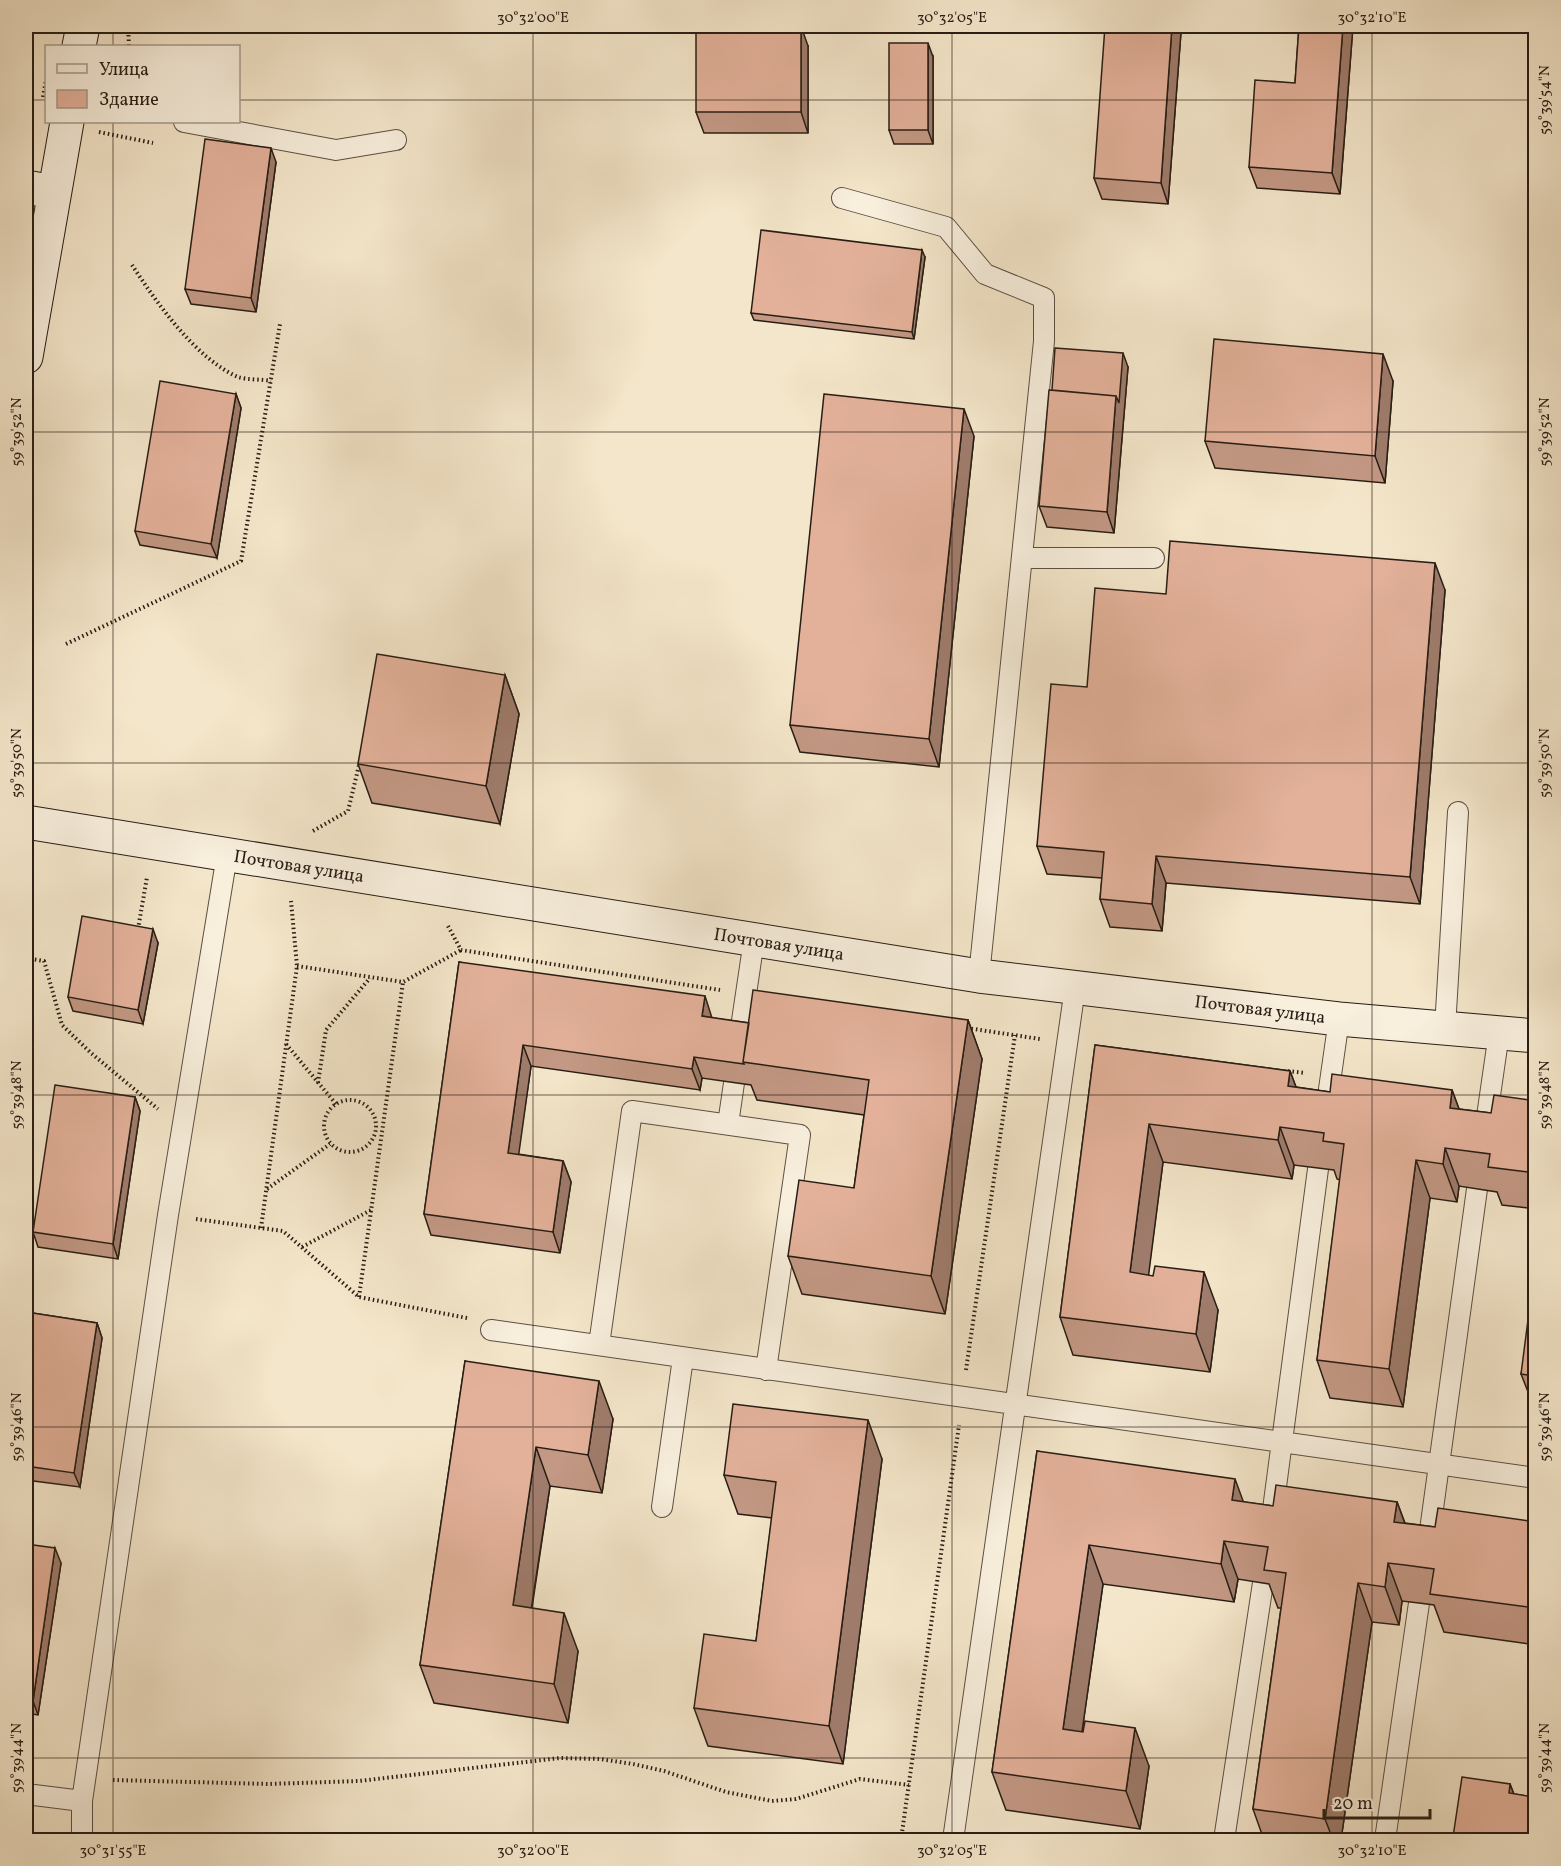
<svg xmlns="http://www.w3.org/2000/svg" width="1561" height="1866" viewBox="0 0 1561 1866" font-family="Vollkorn,serif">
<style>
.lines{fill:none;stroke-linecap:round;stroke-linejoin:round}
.lane-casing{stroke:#5b4f42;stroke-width:22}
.secondary-casing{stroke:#281d14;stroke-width:35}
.path{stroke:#281d14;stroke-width:4;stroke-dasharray:1.5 3;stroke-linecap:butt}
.lane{stroke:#f8efdd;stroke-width:20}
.secondary{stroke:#f8efdd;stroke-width:33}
.wall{fill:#c39884;stroke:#281d14;stroke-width:1.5}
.shaded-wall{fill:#9f7c6c;stroke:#281d14;stroke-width:1.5}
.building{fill:#e3b19a;stroke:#281d14;stroke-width:1.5}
.ticks{fill:none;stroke:#281d14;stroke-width:1.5;stroke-opacity:0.45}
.labels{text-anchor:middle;stroke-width:4.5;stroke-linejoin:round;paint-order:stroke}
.street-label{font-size:18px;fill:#281d14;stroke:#f8efdd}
.neatline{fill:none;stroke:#281d14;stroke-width:2}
.ticks-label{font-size:15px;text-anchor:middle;fill:#281d14}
</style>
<rect width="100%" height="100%" fill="#f4e6ca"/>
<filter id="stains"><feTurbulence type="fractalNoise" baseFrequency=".00333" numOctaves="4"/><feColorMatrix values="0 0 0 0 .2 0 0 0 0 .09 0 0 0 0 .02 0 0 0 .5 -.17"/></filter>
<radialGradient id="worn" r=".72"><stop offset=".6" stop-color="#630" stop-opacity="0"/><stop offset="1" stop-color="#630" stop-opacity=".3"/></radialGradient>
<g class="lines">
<defs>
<path id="lane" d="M184,122L336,150L396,140
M842,198L946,227L985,274L1044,298V341L979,976
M1022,558H1154
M1445,1028L1458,812
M739,1041L754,940
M1325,1117L1339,1019
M728,1124L734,1083
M1484,1137L1499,1033
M491,1330L1536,1478
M599,1345L632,1111L800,1135L766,1370
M662,1507L683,1358
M1270,1532L1318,1169
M1427,1552L1477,1189
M26,1794L82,1801
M82,1840V1801L168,1215L227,855
M953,1840L1075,988
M1224,1840L1263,1583
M1385,1840L1419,1603"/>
<path id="secondary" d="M79,46L83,26
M26,187L53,192
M26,357L67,122
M26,822L979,976L1339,1019L1536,1036"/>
</defs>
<!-- lane casing -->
<use href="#lane" class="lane-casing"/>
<!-- secondary casing -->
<use href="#secondary" class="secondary-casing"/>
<!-- path -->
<path class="path" d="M128,26L129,46
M43,97L46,80
M99,132L153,143
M132,265C157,303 195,358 238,377C247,380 261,379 271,381
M66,644L241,561L280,324
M313,831L348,811L360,761
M448,926L461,950L720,990
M138,929L147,877
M26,958L44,961L62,1025L91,1053L158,1109
M297,966L403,982L461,950
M967,1028L1040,1039
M286,1044L336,1104
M1288,1071L1305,1073
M318,1083L326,1030L370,978
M324 1126a26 26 0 1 1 52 0a26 26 0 1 1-52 0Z
M267,1189L330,1144
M196,1219L283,1231L359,1297L467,1318
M261,1228L297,966L291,901
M302,1247L371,1210
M359,1297L403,982
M966,1370L1015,1035
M113,1780L268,1784L359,1781L560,1758L600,1759L633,1764L664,1771L726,1792L772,1801L796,1799L860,1779L909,1785
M901,1840L959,1425"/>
<!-- lane -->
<use href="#lane" class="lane"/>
<!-- secondary -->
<use href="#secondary" class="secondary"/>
</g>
<!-- wall -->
<path class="wall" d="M1299,26H1353L1340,194L1257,188L1249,167L1295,83Z
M1181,32L1168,204L1102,199L1094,178Z
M808,46V133H704L696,112Z
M933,57V144H894L889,130Z
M276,162L256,312L191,304L185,289Z
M925,257L914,339L754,320L751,313Z
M1128,367L1114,533L1047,527L1039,506L1052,390Z
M1393,381L1385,483L1215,468L1205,441Z
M236,394L241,408L217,558L140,545L135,531Z
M974,436L939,767L800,752L790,725Z
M1445,590L1420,904L1166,883L1162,931L1110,927L1100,899L1102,878L1047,874L1037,846L1087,687L1166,594Z
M505,675L519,714L500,824L372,803L358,764Z
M158,943L143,1024L73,1011L68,997Z
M459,962L712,1018L749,1023L968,1020L982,1059L945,1314L802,1294L788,1256L854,1188L864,1115L757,1100L751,1085L702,1078L700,1090L531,1066L518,1154L563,1161L571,1182L560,1253L431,1235L424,1214Z
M1095,1045L1290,1071L1296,1087L1330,1092L1452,1090L1459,1109L1491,1113L1536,1101V1209L1502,1205L1497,1192L1459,1186L1457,1202L1430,1198L1403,1407L1330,1398L1317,1360L1340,1180L1337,1179L1334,1170L1294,1165L1292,1179L1163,1162L1148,1275L1218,1310L1210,1372L1073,1355L1060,1317Z
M135,1097L140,1111L118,1259L38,1247L33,1232Z
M26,1312L97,1323L102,1338L80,1487L26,1480Z
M1536,1313V1412L1521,1374Z
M465,1361L613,1419L602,1493L550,1486L532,1608L578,1651L568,1723L434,1703L420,1665Z
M1037,1451L1243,1502L1273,1506L1397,1502L1405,1523L1435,1527L1536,1522V1645L1444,1632L1434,1605L1419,1603L1402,1601L1399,1625L1372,1622L1341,1840H1264L1253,1809L1281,1608H1278L1269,1584L1238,1579L1234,1602L1103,1584L1082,1731L1149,1766L1140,1829L1006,1810L992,1772Z
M882,1459L843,1764L708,1746L694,1708L756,1641L772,1518L738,1514L724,1475Z
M26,1544L61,1563L38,1715L26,1713Z
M1510,1784L1514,1794L1533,1797L1536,1840H1454L1453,1837Z"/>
<!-- shaded-wall -->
<path class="shaded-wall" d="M801,26L808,46V133L801,112Z
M1172,26H1178L1181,32L1168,204L1161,183Z
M1343,26H1353L1340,194L1332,173Z
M928,43L933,57V144L928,130Z
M271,148L276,162L256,312L251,298Z
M922,250L925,257L914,339L912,332Z
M1123,353L1128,367L1114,533L1107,512L1116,396Z
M1383,354L1393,381L1385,483L1375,456Z
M236,394L241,408L217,558L211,544Z
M964,409L974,436L939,767L929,739Z
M1435,563L1445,590L1420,904L1410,877Z
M505,675L519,714L500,824L486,786Z
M1156,856L1166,883L1162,931L1152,904Z
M153,929L158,943L143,1024L138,1010Z
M705,996L712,1018L702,1016Z
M968,1020L982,1059L945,1314L931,1276Z
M523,1045L531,1066L516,1174L508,1153Z
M694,1057L702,1078L700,1090L692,1069Z
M1290,1071L1304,1109L1288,1086Z
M1452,1090L1466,1128L1450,1108Z
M135,1097L140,1111L118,1259L113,1244Z
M1149,1124L1163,1162L1144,1311L1130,1272Z
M1280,1127L1294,1165L1292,1179L1278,1140Z
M1445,1148L1459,1186L1457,1202L1443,1164Z
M1416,1160L1430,1198L1403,1407L1389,1369Z
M563,1161L571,1182L560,1253L553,1232Z
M1204,1272L1218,1310L1210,1372L1196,1334Z
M97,1323L102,1338L80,1487L74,1473Z
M599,1381L613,1419L602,1493L588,1455Z
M868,1420L882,1459L843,1764L829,1726Z
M536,1447L550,1486L526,1643L513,1605Z
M1235,1479L1249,1517L1232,1500Z
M1397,1502L1411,1540L1394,1522Z
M1224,1541L1238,1579L1234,1602L1221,1564Z
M1089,1545L1103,1584L1077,1767L1063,1729Z
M55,1548L61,1563L38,1715L33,1701Z
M1388,1563L1402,1601L1399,1625L1385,1587Z
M1358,1583L1372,1622L1341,1840H1333L1325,1819Z
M564,1613L578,1651L568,1723L554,1684Z
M1135,1728L1149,1766L1140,1829L1126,1791Z
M1510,1784L1524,1822L1509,1793Z"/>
<!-- building -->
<path class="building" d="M696,26H801V112H696Z
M1105,26H1172L1161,183L1094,178Z
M1299,26H1343L1332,173L1249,167L1255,80L1295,83Z
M889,43H928V130H889Z
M205,139L271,148L251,298L185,289Z
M761,230L922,250L912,332L751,313Z
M1214,339L1383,354L1375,456L1205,441Z
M1055,348L1123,353L1119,403L1116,396L1052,390Z
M160,381L236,394L211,544L135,531Z
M1049,390L1116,396L1107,512L1039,506Z
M824,394L964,409L929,739L790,725Z
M1170,541L1435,563L1410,877L1156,856L1152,904L1100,899L1104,852L1037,846L1051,684L1087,687L1095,588L1166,594Z
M377,654L505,675L486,786L358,764Z
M82,916L153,929L138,1010L68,997Z
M459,962L705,996L702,1016L749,1023L743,1062L744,1064L694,1057L692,1069L523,1045L508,1153L563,1161L553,1232L424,1214Z
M753,990L968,1020L931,1276L788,1256L799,1180L854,1188L869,1080L743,1062Z
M1095,1045L1290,1071L1288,1086L1330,1092L1332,1074L1452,1090L1450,1108L1491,1113L1494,1095L1536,1101V1173L1488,1167L1490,1154L1445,1148L1443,1164L1416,1160L1389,1369L1317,1360L1344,1144L1323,1141L1324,1133L1280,1127L1278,1140L1149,1124L1130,1272L1153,1276L1155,1266L1204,1272L1196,1334L1060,1317Z
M55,1085L135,1097L113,1244L33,1232Z
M26,1312L97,1323L74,1473L26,1466Z
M1529,1312L1536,1313V1376L1521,1374Z
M465,1361L599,1381L588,1455L536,1447L513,1605L564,1613L554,1684L420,1665Z
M733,1404L868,1420L829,1726L694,1708L704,1634L756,1641L776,1482L724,1475Z
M1037,1451L1235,1479L1232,1500L1273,1506L1276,1485L1397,1502L1394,1522L1435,1527L1438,1508L1536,1522V1608L1430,1594L1434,1569L1405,1565L1388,1563L1385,1587L1358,1583L1325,1819L1253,1809L1286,1573L1264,1570L1268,1547L1224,1541L1221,1564L1089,1545L1063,1729L1083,1732L1085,1721L1135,1728L1126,1791L992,1772Z
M26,1544L55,1548L33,1701L26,1699Z
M1462,1777L1510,1784L1509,1793L1533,1797L1536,1780V1840H1476L1453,1837Z"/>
<!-- ticks -->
<path class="ticks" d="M113,26V46M533,26V1840M952,26V1840M1372,26V1840M26,100H46M238,100H1536M113,122V1840M26,432H1536M26,763H1536M26,1095H1536M26,1427H1536M26,1758H1536"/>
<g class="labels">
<!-- street labels -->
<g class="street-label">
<text transform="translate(299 866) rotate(9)" y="6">Почтовая улица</text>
<text transform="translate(779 944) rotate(9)" y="6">Почтовая улица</text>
<text transform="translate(1260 1009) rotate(7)" y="6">Почтовая улица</text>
</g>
</g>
<!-- margin -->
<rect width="1561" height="1866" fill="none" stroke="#f4e6ca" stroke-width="66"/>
<!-- legend -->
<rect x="45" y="45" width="195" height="78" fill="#f8efdd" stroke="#a59b8d" stroke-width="1.5"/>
<rect x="57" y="64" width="30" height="9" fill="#f8efdd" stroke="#a59b8d" stroke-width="1.5"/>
<text x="99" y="75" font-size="18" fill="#281d14">Улица</text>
<rect x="57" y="90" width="30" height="18" fill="#e3b19a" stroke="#a59b8d" stroke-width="1.5"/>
<text x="99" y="105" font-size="18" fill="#281d14">Здание</text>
<!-- scale -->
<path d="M1324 1809v9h106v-9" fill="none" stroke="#281d14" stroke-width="3"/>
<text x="1333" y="1809" font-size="18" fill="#281d14" stroke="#f8efdd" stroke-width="4.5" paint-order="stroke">20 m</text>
<rect x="33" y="33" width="1495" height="1800" class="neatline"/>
<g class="ticks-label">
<text x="533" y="22">30°32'00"E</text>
<text x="952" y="22">30°32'05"E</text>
<text x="1372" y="22">30°32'10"E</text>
<text transform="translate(1544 100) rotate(-90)" y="5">59°39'54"N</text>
<text transform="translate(16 432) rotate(-90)" y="5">59°39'52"N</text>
<text transform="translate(1544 432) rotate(-90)" y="5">59°39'52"N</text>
<text transform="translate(16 763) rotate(-90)" y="5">59°39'50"N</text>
<text transform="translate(1544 763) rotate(-90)" y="5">59°39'50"N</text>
<text transform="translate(16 1095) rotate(-90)" y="5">59°39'48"N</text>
<text transform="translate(1544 1095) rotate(-90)" y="5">59°39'48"N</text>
<text transform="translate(16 1427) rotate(-90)" y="5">59°39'46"N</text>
<text transform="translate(1544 1427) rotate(-90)" y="5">59°39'46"N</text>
<text transform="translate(16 1758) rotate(-90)" y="5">59°39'44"N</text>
<text transform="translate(1544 1758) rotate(-90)" y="5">59°39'44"N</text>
<text x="113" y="1855">30°31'55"E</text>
<text x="533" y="1855">30°32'00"E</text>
<text x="952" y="1855">30°32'05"E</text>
<text x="1372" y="1855">30°32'10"E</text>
</g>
<rect width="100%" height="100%" filter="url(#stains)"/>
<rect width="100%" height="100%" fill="url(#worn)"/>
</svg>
